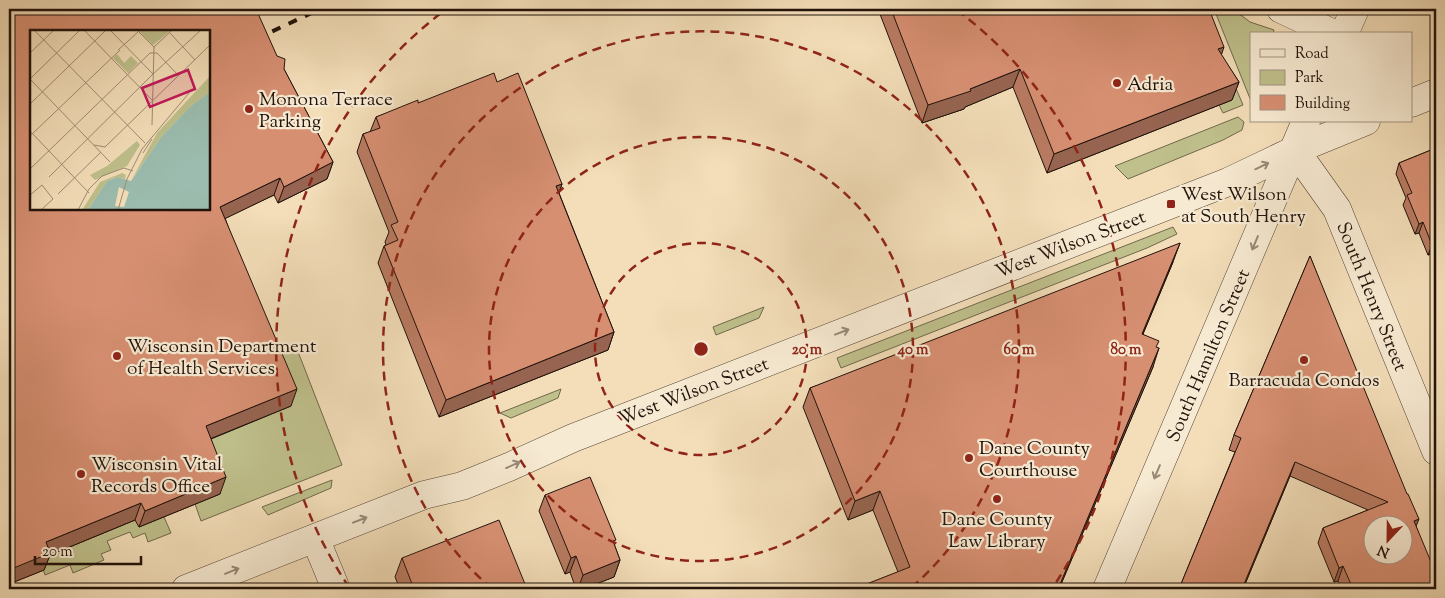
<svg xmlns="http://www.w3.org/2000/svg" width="1445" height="598" viewBox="0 0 1445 598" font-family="'Sorts Mill Goudy',serif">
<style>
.green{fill:#bfc08c;stroke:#70694c}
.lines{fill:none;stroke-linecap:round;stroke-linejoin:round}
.minor-casing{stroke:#564536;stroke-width:29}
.minor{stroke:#f7ead2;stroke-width:28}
.rail{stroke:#21120b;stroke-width:4;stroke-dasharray:9 9;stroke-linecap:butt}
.wall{fill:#b97b62;stroke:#21120b}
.shaded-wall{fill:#966450;stroke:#21120b}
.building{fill:#d78f72;stroke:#21120b;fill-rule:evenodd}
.oneway{stroke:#978978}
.ring{fill:none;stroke:#8f2418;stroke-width:2.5;stroke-dasharray:9 6}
.poi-dot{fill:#8f2418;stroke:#f7ead2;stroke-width:2}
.labels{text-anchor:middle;stroke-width:4.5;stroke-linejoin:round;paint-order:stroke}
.poi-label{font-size:19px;fill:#21120b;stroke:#f7ead2;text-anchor:start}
.street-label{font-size:19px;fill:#21120b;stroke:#f7ead2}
.inset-road{fill:none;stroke:#9f8c73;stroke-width:1}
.view{fill:#c2185b;fill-opacity:0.15;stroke:#c2185b;stroke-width:2.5}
.inset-edge{fill:none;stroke:#21120b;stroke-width:2.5}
.centre{fill:#8f2418;stroke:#f7ead2;stroke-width:2.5}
.ring-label{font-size:15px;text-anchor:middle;font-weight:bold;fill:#8f2418;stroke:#f7ead2;stroke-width:4.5;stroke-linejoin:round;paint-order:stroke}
</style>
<rect width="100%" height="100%" fill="#f3deb9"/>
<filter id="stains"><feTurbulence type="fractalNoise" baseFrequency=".004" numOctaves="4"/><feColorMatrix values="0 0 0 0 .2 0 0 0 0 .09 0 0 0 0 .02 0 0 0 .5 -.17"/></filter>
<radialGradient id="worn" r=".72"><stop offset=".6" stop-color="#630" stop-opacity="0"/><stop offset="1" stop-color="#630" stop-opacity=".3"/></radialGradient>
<!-- green -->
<path class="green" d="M1214,9H1233L1250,22L1274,30L1273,34H1251V101Z
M1225,62L1243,105L1223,113L1219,105Z
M1238,117L1244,122L1242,130L1223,140L1128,179L1115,166Z
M1173,227L1177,234L1147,248L841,368L837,358Z
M764,307L759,318L716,335L713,327Z
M295,344L342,465L201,521L195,504L200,443L273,352Z
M561,389L558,398L511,418L500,413Z
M332,480L331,488L268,515L262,507Z
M164,517L171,533L148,542L145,533L133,538L130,532L107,541L111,550L101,554L104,560L73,573L70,565L45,575L40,559L135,520Z"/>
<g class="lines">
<defs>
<path id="minor" d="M1281,9L1334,34
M1344,34L1355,9
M1411,103L1436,93
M1295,150L1337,209L1436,451
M315,538L336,589
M186,589L424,495L462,486L509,467L573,438L1228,182L1295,150L1366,121
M1107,589L1306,121"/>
</defs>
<!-- minor casing -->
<use href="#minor" class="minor-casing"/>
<!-- minor -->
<use href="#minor" class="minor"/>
<!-- rail -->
<path class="rail" d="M256,39L320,9"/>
</g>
<!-- wall -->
<path class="wall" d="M9,9L277,56L333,162L327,179L278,203L274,195L225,218L291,406L211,439L220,494L139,527L135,520L50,555L44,570L9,584Z
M878,9H1209L1221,55L1239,82L1232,100L1047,173L1013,87L965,107L964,109L922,123Z
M497,82L562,184L559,193L614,332L608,350L439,417L378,263L384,246L386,245L385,242L389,232L357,152L363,134L370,132L376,117L418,103Z
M1436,148V252L1428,255L1419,233L1415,234L1403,205L1406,198L1396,174L1399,163Z
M1310,256L1416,526L1436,589H1342L1338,581L1334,582L1318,543L1323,528L1368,510L1290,476L1243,589H1179L1235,452L1229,450L1234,435Z
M1173,262L1143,334L1156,347L1153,367L1059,589H854L898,572L873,510L848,520L803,407L810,388Z
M545,495L614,544L620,560L614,577L583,589H576L570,572L565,574L539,511Z
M402,558L527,589H400L395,577Z"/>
<!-- shaded-wall -->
<path class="shaded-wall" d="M1224,47L1218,65V49Z
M1020,69L1013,87L965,107L964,109L922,123L928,105L970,89Z
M1239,82L1232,100L1047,173L1054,154Z
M333,162L327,179L278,203L284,187Z
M280,178L274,195L214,224L220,207Z
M562,184L556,201V186Z
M1423,222L1419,233L1415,234L1419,224Z
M1180,243L1173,262L1135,353L1142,334Z
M1436,243V252L1428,255L1432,245Z
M614,332L608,350L439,417L446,400Z
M1159,348L1153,367L1059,589H1058Z
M297,389L291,406L200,443L206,426Z
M1295,462L1290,476L1243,589H1242Z
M226,477L220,494L139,527L145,511Z
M880,491L873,510L848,520L855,501Z
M141,503L135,520L50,555L44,570L9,584V570L46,542Z
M1419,519L1413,534L1414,521Z
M576,556L570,572L565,574L571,558Z
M620,560L614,577L583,589H578L583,575Z
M1343,566L1338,581L1334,582L1339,568Z
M1436,582V589H1425L1428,586Z"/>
<!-- building -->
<path class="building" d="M9,9H256L277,56L285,59L284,69L333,162L284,187L280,178L220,207L297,389L206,426L226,477L145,511L141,503L46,542L50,553L9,570ZM31,31H209V209H31Z
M891,9H1209L1224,47L1218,49L1239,82L1054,154L1020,69L970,89L971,91L928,105Z
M494,73L497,82L518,73L562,184L556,186L614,332L446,400L384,246L398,240L391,225L398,222L363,134L380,128L376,117L418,100V103Z
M1436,148V243L1432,245L1423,222L1419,224L1407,195L1412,193L1399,163Z
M1180,243L1142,334L1159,341L1156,347L1159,348L1058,589H854L910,567L880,491L855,501L810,388Z
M1310,256L1407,494H1408L1419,519L1414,521L1436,574V582L1428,586L1429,587L1425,589H1353L1343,566L1339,568L1323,528L1388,502L1295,462L1242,589H1179L1241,438L1234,435ZM1372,526H1402V556H1372Z
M590,477L616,540L613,541L620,560L583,575L576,556L571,558L545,495Z
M499,520L527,589H414L402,558Z"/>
<!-- one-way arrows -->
<defs><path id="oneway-shaft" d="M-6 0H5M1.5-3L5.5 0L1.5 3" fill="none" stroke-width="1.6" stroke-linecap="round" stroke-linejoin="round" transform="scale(1.25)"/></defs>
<g class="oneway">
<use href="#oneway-shaft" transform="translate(1262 166) rotate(-26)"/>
<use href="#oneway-shaft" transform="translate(1255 243) rotate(113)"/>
<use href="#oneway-shaft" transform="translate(842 332) rotate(-21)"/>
<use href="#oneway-shaft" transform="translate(513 465) rotate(-24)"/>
<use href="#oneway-shaft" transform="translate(1157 472) rotate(113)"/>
<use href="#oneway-shaft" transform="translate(360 520) rotate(-21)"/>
<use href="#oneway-shaft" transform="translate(232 571) rotate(-22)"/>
</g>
<!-- distance rings -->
<g class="ring">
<circle cx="701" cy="349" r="106"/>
<circle cx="701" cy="349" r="212"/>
<path d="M492 589A318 318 0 1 1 910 589"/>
<path d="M349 587A425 425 0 0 1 445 10M957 10A425 425 0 0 1 1053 587"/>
</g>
<!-- markers -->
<g class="poi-dot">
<circle cx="1117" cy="83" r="5"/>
<circle cx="249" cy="109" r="5"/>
<rect x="1166" y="199" width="10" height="10" rx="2.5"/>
<circle cx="117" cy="356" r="5"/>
<circle cx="1304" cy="360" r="5"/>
<circle cx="969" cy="458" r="5"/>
<circle cx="81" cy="474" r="5"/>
<circle cx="997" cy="499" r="5"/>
</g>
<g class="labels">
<!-- poi labels -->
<g class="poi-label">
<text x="1127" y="90">Adria</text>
<text x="259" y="105">Monona Terrace<tspan x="259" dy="22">Parking</tspan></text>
<text x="1181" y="200">West Wilson<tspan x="1181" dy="22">at South Henry</tspan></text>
<text x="127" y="352">Wisconsin Department<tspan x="127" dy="22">of Health Services</tspan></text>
<text x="1304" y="386" text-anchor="middle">Barracuda Condos</text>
<text x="979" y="454">Dane County<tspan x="979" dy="22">Courthouse</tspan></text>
<text x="91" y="470">Wisconsin Vital<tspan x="91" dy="22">Records Office</tspan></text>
<text x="997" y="525" text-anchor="middle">Dane County<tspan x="997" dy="22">Law Library</tspan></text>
</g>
<!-- street labels -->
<g class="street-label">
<text transform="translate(1070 243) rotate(-21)" y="7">West Wilson Street</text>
<text transform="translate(1373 296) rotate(68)" y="7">South Henry Street</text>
<text transform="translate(1207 355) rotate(-67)" y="7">South Hamilton Street</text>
<text transform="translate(693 390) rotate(-21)" y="7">West Wilson Street</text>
</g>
</g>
<!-- overview -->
<g transform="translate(30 30)">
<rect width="180" height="180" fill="#f3deb9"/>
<path d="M108,0H141L123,15ZM87,24L94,33L101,26L108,33L98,43L83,28ZM180,46V62L162,75L132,106L102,149L127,103ZM107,111L110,115L97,136L65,150L60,145L77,136ZM92,143L96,145L95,149L86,147L77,151L58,180H52L70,152Z" fill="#bfc08c"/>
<path d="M180,62V180H58L77,151L87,147L101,151L132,106L162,75ZM89,157L99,162L94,177L85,176Z" fill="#9bbcae" fill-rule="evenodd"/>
<path class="inset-road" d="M4,0L115,113M54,0L123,71M80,0L123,44M107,0L124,17M140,3L165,30M124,17L142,0M88,20L108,2M0,23L24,0M123,44L171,0M0,49L80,132M0,49L50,0M0,74L76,0M122,95L124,17M0,101L59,163M0,106L90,20M64,115L75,117L180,15M113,123L122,109M0,139L120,23H127L149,46M19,147L123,44M28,164L71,122M0,165L12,155L23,169L11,180M48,180L59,159L72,146L94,138L103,141M88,180L97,149L112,119L159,63"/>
<path class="view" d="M158,40L165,59L120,77L112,58Z"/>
<rect width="180" height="180" class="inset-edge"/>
</g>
<circle cx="701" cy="349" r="8" class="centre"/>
<g class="ring-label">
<text x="807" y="354">20 m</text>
<text x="913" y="354">40 m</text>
<text x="1019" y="354">60 m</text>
<text x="1126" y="354">80 m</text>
</g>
<!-- margin -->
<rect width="1445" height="598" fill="none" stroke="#f3deb9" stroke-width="30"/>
<rect x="10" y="10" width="1425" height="578" fill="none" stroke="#21120b" stroke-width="2.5"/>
<rect x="15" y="15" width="1415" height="568" fill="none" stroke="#21120b"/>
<!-- legend -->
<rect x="1250" y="32" width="162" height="90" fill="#f7ead2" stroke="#a19482"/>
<rect x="1260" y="49" width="25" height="8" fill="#f7ead2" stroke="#a19482"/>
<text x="1295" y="58" font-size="15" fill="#21120b">Road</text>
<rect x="1260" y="70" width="25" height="15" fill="#bfc08c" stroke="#a19482"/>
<text x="1295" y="82" font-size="15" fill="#21120b">Park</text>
<rect x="1260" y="95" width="25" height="15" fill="#d78f72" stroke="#a19482"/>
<text x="1295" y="108" font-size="15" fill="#21120b">Building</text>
<!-- north arrow -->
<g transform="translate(1388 540) rotate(202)"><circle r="24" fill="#f7ead2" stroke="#a19482"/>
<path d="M0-4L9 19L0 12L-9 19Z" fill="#8f2418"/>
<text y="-8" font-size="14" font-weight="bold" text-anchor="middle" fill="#21120b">N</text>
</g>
<!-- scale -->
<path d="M35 556v8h106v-8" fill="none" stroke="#21120b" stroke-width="2.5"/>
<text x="42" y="556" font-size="15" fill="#21120b" stroke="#f7ead2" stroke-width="4" paint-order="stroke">20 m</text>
<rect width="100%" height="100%" filter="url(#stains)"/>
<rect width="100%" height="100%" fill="url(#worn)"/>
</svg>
